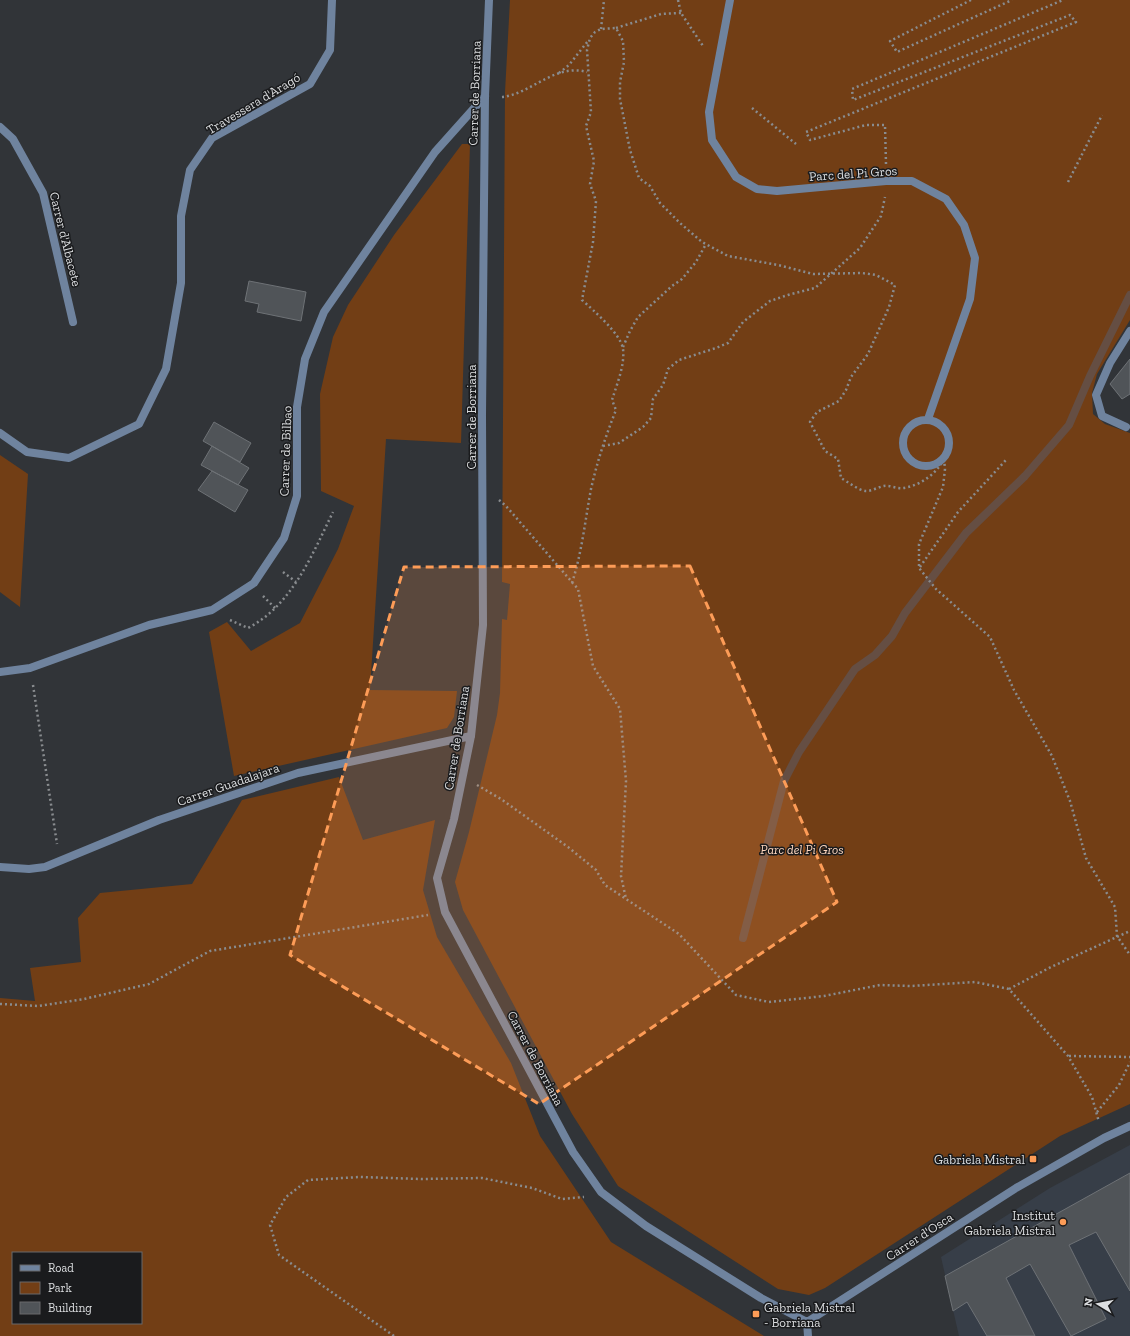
<svg xmlns="http://www.w3.org/2000/svg" width="1130" height="1336" viewBox="0 0 1130 1336" font-family="'Zilla Slab',serif">
<style>
.built{fill:#373e48}
.green{fill:#723e15;fill-rule:evenodd}
.lines{fill:none;stroke-linecap:round;stroke-linejoin:round}
.stream{stroke:#654e43;stroke-width:8}
.building{fill:#505458;stroke:#6e7276}
.path{stroke:#898c8f;stroke-width:2.5;stroke-dasharray:2 3;stroke-linecap:butt}
.street{stroke:#6f839e;stroke-width:8}
.marked{fill:#fd9c57;fill-opacity:0.2;stroke:#fd9c57;stroke-width:3;stroke-dasharray:8 5;stroke-linejoin:round}
.poi-dot{fill:#fd9c57;stroke:#1a1b1d;stroke-width:1.5}
.labels{text-anchor:middle;stroke-width:3;stroke-linejoin:round;paint-order:stroke}
.street-label{font-size:13px;fill:#dcdee0;stroke:#1a1b1d}
.park-label{font-size:13px;font-style:italic;fill:#fed7bf;stroke:#1a1b1d}
.poi-label{font-size:13px;fill:#dcdee0;stroke:#1a1b1d;text-anchor:end}
</style>
<rect width="100%" height="100%" fill="#313438"/>
<!-- built -->
<path class="built" d="M1130,1145V1336H959L941,1257L1050,1188Z"/>
<!-- green -->
<path class="green" d="M510,0H1130V320L1097,374L1092,393L1093,414L1105,424L1130,433V1104L1060,1136L825,1288L809,1295L778,1289L618,1186L572,1114L463,910L455,882L469,832L497,715L500,693L502,619L507,620L510,584L502,582L505,92Z
M462,144H470L461,443L386,439L370,690L457,691L454,717L447,728L234,776L209,632L227,622L251,651L300,623L338,549L354,506L321,491L320,394L333,337L348,305L394,235Z
M0,455L28,474L20,607L0,592Z
M339,777L363,840L435,820L423,890L437,937L511,1063L540,1136L611,1242L764,1336H0V998L35,1001L30,968L81,962L78,918L100,893L192,884L242,800ZM13,1253H141V1323H13Z"/>
<g class="lines">
<!-- stream -->
<path class="stream" d="M743,938L784,781L799,752L855,669L875,655L892,636L905,613L966,533L1025,476L1069,425L1090,376L1130,295"/>
</g>
<!-- building -->
<path class="building" d="M249,281L306,292L301,321L257,312L259,304L245,301Z
M1130,359V394L1122,399L1110,384Z
M214,422L251,443L240,462L203,441Z
M212,446L249,468L238,485L201,465Z
M212,471L248,490L235,512L198,490Z
M1130,1173V1291L1096,1232L1069,1245L1106,1319L1071,1336L1030,1264L1006,1278L1035,1336H987L967,1302L953,1311L945,1276Z"/>
<g class="lines">
<!-- path -->
<path class="path" d="M678,0L681,13L703,46
M971,0L890,41L897,52L1012,0
M616,28L661,14L681,13
M601,29L604,0
M559,73L569,65L588,41
M502,97C531,94 555,63 587,72
M752,108L796,144
M886,164L885,125H866L810,140L806,132L1076,22L1070,15L853,100L852,89L1063,0
M1068,182L1102,115
M623,347L630,331L638,317L672,286L682,279L696,262L706,244
M603,446L619,443L643,427L651,418L653,399L663,385L668,369L679,360L716,348L728,343L743,322L770,301L788,295L815,288L860,248L881,216L885,197
M944,459L945,469L943,487L919,544V568L936,589L990,637L1014,690L1052,756L1070,801L1086,858L1115,907L1117,936L1130,955
M499,500L506,506L578,589L593,666L620,709L626,781L621,876L626,899L679,934L736,995L769,1002L824,996L880,985L911,986L975,982L1009,989L1068,1056L1092,1097L1099,1122
M920,567L958,512L1006,460
M283,572L296,582
M572,583C582,552 585,521 591,489C597,462 606,435 616,410L612,400C617,384 625,365 623,349C621,334 593,310 582,300L593,242L596,201L590,184L594,161L586,126L591,112L587,50L590,38L595,32L601,29L616,28L623,41L624,62L620,82V99L630,150L639,178L650,186L660,203L680,223L702,242L728,256L778,265L813,274L862,273L876,275L895,285L889,307L868,354L851,377L846,390L839,401L817,412L810,422L825,451L838,459L841,478C848,482 858,490 866,491C872,491 878,487 884,486C890,485 897,489 903,488C920,486 938,473 944,458
M263,596L275,608
M230,620L248,628C292,605 312,555 333,512
M33,685L57,844
M477,785L501,799L568,847L596,870L605,885L626,899
M1009,989L1051,967L1130,931
M0,1004L39,1006L84,999L149,984L210,951L428,915
M1069,1056L1130,1057
M1097,1112L1119,1085L1130,1062
M394,1336L279,1255L270,1225L286,1197L308,1180L360,1177L421,1179L482,1178L532,1188L562,1199L584,1197"/>
<!-- street -->
<path class="street" d="M489,0L485,96L482,416L483,625L471,736L454,819L437,878L445,912L573,1152L601,1192L646,1226L761,1298L807,1322
M730,0L709,112L712,140L736,177L757,189L777,191L886,181H912L946,199L964,225L975,258L970,299L928,419
M0,127L13,139L43,193L73,322
M903 443a23 23 0 1 1 46 0a23 23 0 1 1-46 0Z
M1126,427L1102,416L1096,395L1110,363L1130,331
M0,433L27,452L69,458L139,424L166,369L181,283V216L190,170L212,138L310,84L330,50L332,0
M0,672L30,668L149,625L212,610L254,583L284,538L297,496V407L305,359L324,312L435,152L485,96
M0,867L29,869L45,867L159,820L298,773L471,736
M807,1322L1016,1188L1104,1138L1130,1126
M807,1322L808,1336"/>
</g>
<!-- marked area -->
<path class="marked" d="M690,566L837,902L539,1104L290,955L404,567Z"/>
<!-- markers -->
<g class="poi-dot">
<rect x="1029" y="1155" width="8" height="8" rx="2"/>
<circle cx="1063" cy="1222" r="4"/>
<rect x="752" y="1310" width="8" height="8" rx="2"/>
</g>
<g class="labels">
<!-- street labels -->
<g class="street-label">
<text transform="translate(474 93) rotate(-88)" y="5">Carrer de Borriana</text>
<text transform="translate(253 103) rotate(-31)" y="5">Travessera d'Aragó</text>
<text transform="translate(853 173) rotate(-4)" y="5">Parc del Pi Gros</text>
<text transform="translate(66 239) rotate(76)" y="5">Carrer d'Albacete</text>
<text transform="translate(471 417) rotate(-90)" y="5">Carrer de Borriana</text>
<text transform="translate(285 451) rotate(-88)" y="5">Carrer de Bilbao</text>
<text transform="translate(456 738) rotate(-81)" y="5">Carrer de Borriana</text>
<text transform="translate(228 784) rotate(-19)" y="5">Carrer Guadalajara</text>
<text transform="translate(536 1058) rotate(62)" y="5">Carrer de Borriana</text>
<text transform="translate(919 1236) rotate(-33)" y="5">Carrer d'Osca</text>
</g>
<!-- park labels -->
<g class="park-label">
<text x="802" y="854">Parc del Pi Gros</text>
</g>
<!-- poi labels -->
<g class="poi-label">
<text x="1025" y="1164">Gabriela Mistral</text>
<text x="1055" y="1220">Institut<tspan x="1055" dy="15">Gabriela Mistral</tspan></text>
<text x="764" y="1312" text-anchor="start">Gabriela Mistral<tspan x="764" dy="15">- Borriana</tspan></text>
</g>
</g>
<!-- legend -->
<rect x="12" y="1252" width="130" height="72" fill="#1a1b1d" stroke="#68696b"/>
<rect x="20" y="1265" width="20" height="6" fill="#6f839e" stroke="#68696b"/>
<text x="48" y="1272" font-size="12" fill="#dcdee0">Road</text>
<rect x="20" y="1282" width="20" height="12" fill="#723e15" stroke="#68696b"/>
<text x="48" y="1292" font-size="12" fill="#dcdee0">Park</text>
<rect x="20" y="1302" width="20" height="12" fill="#505458" stroke="#68696b"/>
<text x="48" y="1312" font-size="12" fill="#dcdee0">Building</text>
<!-- north arrow -->
<g transform="translate(1098 1304) rotate(280)" stroke="#1a1b1d" stroke-width="3" paint-order="stroke">
<path d="M0-3L7 15L0 10L-7 15Z" fill="#dcdee0"/>
<text y="-6" font-size="11" font-weight="bold" text-anchor="middle" fill="#dcdee0">N</text>
</g>
</svg>
